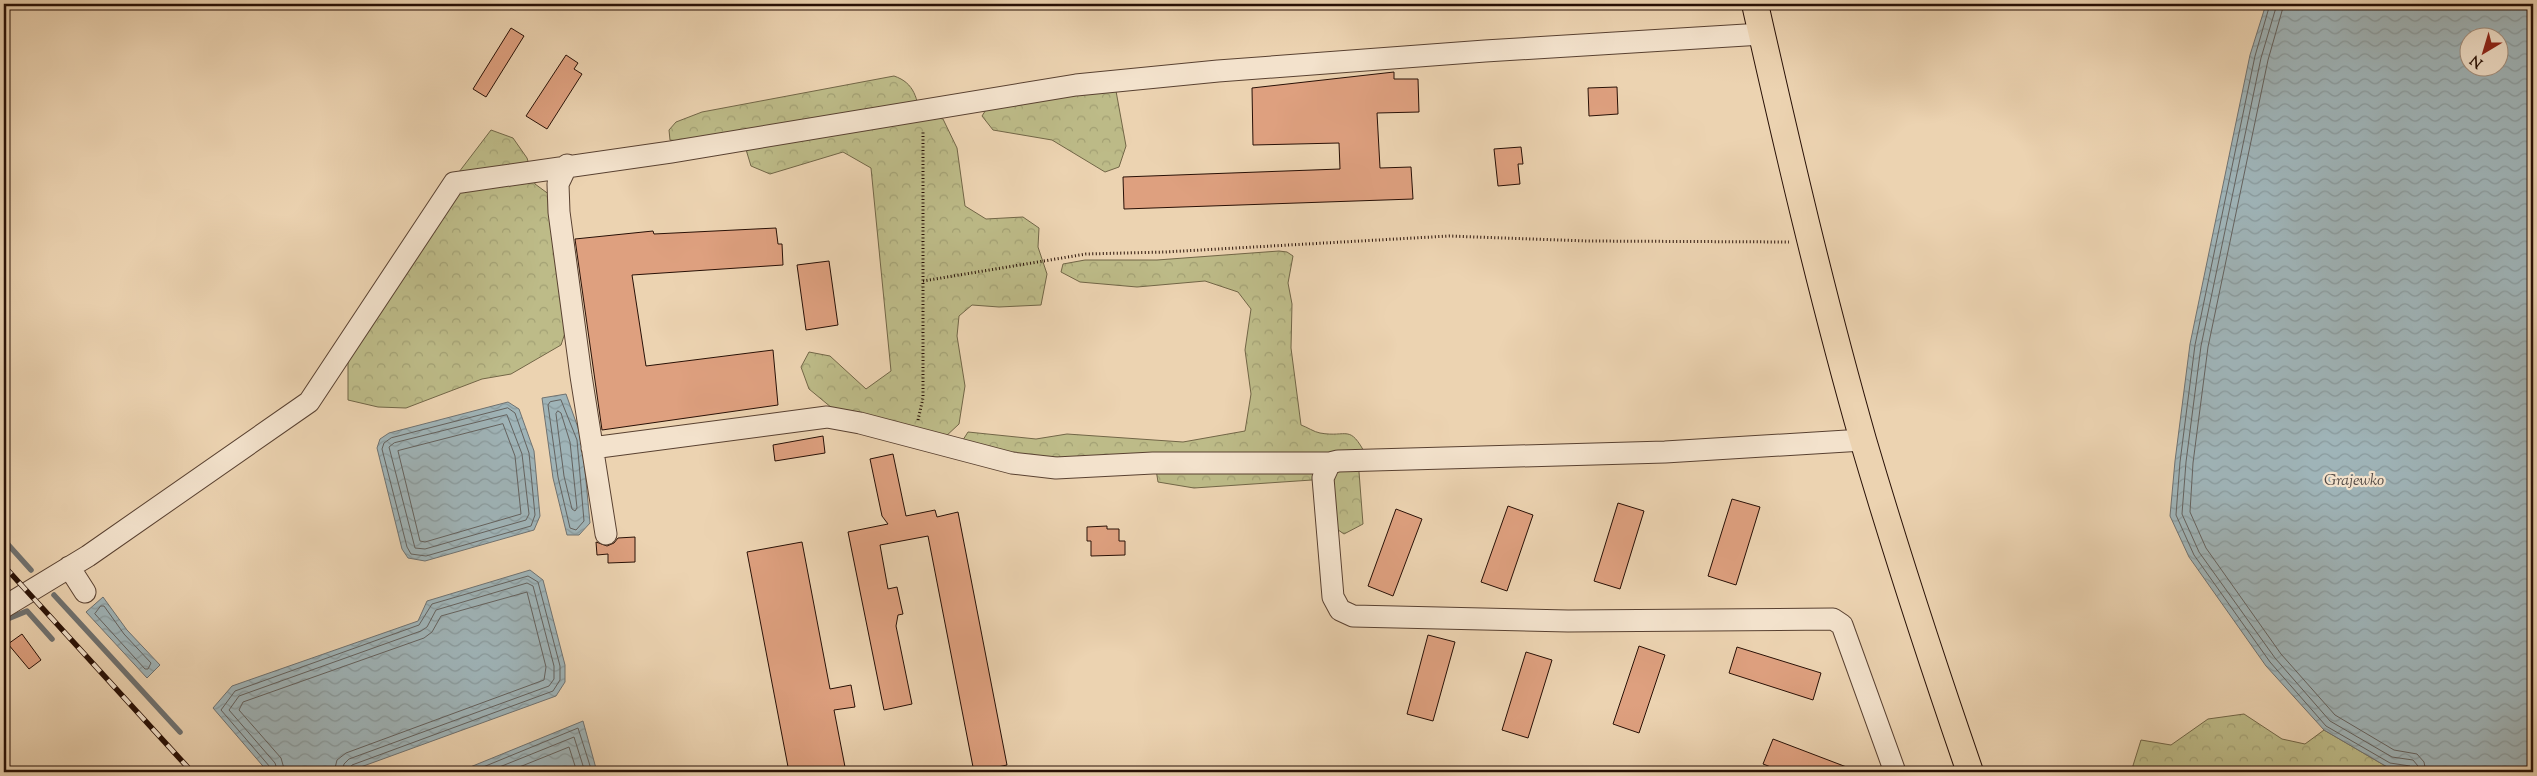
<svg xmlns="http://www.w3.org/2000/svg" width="2537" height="776" viewBox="0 0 2537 776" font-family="'Sorts Mill Goudy',serif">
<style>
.forest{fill:url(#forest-crowns);stroke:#726647}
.water{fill:url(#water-waves);stroke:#6f7271;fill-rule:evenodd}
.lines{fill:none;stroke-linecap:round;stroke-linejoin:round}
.shore{stroke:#64625f;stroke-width:1}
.stream{stroke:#6f7271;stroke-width:5.5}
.building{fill:#dea07f;stroke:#281006}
.minor-casing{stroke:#594131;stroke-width:23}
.major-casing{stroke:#281006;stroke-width:28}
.path{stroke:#281006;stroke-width:3;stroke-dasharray:1 2.5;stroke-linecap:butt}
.minor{stroke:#f3e2cc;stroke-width:21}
.major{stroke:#ecd3b1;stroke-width:26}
.rail-casing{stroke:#281006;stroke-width:5.5}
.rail{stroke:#f3e2cc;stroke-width:4;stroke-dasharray:11;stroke-linecap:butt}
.labels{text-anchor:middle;stroke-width:4.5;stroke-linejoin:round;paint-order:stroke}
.water-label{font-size:16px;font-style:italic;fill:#524944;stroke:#f3e2cc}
</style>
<defs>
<pattern id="forest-crowns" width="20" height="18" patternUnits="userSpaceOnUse" patternTransform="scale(1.25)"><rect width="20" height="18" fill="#bdbb88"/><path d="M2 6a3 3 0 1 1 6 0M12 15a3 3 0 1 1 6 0" fill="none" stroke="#a2a074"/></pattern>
<pattern id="water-waves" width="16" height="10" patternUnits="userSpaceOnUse" patternTransform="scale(1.25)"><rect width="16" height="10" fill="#9fb4b8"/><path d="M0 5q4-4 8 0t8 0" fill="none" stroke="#899a9d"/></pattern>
</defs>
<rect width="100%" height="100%" fill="#ecd3b1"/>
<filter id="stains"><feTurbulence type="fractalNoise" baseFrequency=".004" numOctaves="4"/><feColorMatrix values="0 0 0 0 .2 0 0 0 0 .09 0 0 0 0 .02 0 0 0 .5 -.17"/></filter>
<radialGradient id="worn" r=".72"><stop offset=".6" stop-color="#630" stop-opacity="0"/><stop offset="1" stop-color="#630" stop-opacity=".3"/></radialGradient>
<!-- forest -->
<path class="forest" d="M894,76C915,83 917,99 921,119L934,117L943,119L957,148L965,206L986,219L1023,217L1039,228L1038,247L1047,274L1041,305L999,307L972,305L959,316L957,336L965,386L959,424L944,438L832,408L809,389L801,367L809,352L830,356L866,389L891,371L871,168L843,152L770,174L751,166L740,130L686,142L670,140L669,130L676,122L702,112Z
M1116,91L1126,146L1119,167L1105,172L1052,140L993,130L982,116L989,105Z
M491,130L513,138L527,158L535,184L550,195L567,327L561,345L511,374L482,379L406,408L378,407L348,400V354L459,172Z
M1279,251L1287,252L1293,256L1288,283L1292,304L1291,348L1301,425C1307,427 1314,432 1320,433C1348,438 1349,423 1366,455L1359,472L1363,524L1344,534L1331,525L1330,494L1312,480L1194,488L1158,482L1154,457L1065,460L1017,456L961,443L968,432L1036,439L1067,434L1183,442L1245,431L1251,394L1245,350L1251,309L1238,292L1205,281L1137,287L1080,282L1061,272L1063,264L1085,260H1157Z
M2244,714L2282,739L2305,744L2324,730L2389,768L2435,772H2131L2141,740L2171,745L2208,719Z"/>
<!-- water -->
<path class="water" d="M2266,4H2533V772H2435L2389,768L2324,730L2266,666L2189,557L2170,516L2175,461L2190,344L2250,55ZM2470,38H2500V68H2470Z
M566,394L582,439L590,523L579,535H567L553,478L542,398Z
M508,402L519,409L534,451L540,516L534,530L425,561L408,558L402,549L377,448L380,439L389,433Z
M530,570L543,580L565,665V682L556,696L347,772H268L213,708L232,686L418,621L427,601Z
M103,597L127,630L160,665L147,678L86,612Z
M583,721L597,772H458Z"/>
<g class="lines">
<!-- shore -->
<path class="shore" d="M2270,4L2255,56L2195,345L2180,462L2176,515L2194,555L2270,662L2326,726L2390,763L2410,766L2413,772
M2277,4L2261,58L2201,346L2186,462L2182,514L2199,552L2275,658L2330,721L2392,757L2413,760L2418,766L2419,772
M2284,4L2268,60L2208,347L2193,463L2190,512L2206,548L2281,654L2335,715L2394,750L2417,754L2424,762L2426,772
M561,400L577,440L584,521L576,530L570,528L558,477L548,405L550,402Z
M508,408L515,413L529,453L535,515L531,526L426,556L411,554L407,547L382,449L384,443L391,438Z
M558,411L561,413L570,442L577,508L575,511L572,509L564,476L556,414Z
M507,415L522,454L529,514L526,520L425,549L415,548L389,447L394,443Z
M503,424L515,456L521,514L425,542L420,541L398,451Z
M101,606H104L124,634L151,663L148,669H145L95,614Z
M271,772L270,767L221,710L235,691L419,625L432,604L528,576L538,582L560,666V680L553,691L352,765L348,772
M278,772L275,763L229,710L239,696L421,631L427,627L436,610L527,583L533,586L554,666V679L549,686L349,759L344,764L342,772
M285,772L281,758L239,710L243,702L424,638L432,632L441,616L527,592L546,667L544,680L346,753L337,760L334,772
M471,772L578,728L592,772
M487,772L574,737L585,772
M507,772L569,747L577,772"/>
<!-- stream -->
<path class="stream" d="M4,540L31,570
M4,585V587
M54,595L180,732
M5,620L27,611L52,639"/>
</g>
<!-- building -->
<path class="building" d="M511,28L524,36L486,97L473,89Z
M566,55L578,63L574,69L582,74L547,129L526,116Z
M1394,72V79H1418L1419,112L1377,113L1380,168L1411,167L1413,199L1124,209L1123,177L1340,169L1339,143L1253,145L1252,88Z
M1617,87L1618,114L1589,116L1588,88Z
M1521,147L1523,164H1518L1520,184L1498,186L1494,149Z
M776,228L778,244H782L783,265L632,275L646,366L773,350L778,405L602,430L575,239L653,231L654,234Z
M829,261L838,325L806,330L797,265Z
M823,436L825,453L775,461L773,445Z
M893,454L906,516L935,510L937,517L958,512L1007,765L974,772L928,536L880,545L888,589L897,587L903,614L898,615L896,626L912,704L884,710L848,532L888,524L882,516L870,459Z
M1732,499L1760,507L1736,585L1708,576Z
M1618,503L1644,511L1620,589L1594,581Z
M1508,506L1533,515L1507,591L1481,582Z
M1396,509L1422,519L1393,596L1368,586Z
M1107,526V529H1119V541H1125V555L1091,556V541H1087V527Z
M635,537V562L608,563V554L597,555L596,542L607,546L614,543L618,538Z
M802,542L830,689L851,685L855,707L834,710L846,772H789L747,552Z
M22,634L41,660L29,669L8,644Z
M1428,635L1455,642L1433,721L1407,714Z
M1639,646L1665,655L1639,733L1613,724Z
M1737,647L1821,673L1813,700L1729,673Z
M1526,652L1552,660L1528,738L1502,730Z
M1773,739L1857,771V772H1784L1763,764Z"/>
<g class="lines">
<defs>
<path id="minor" d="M567,165L558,184L559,212L581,376L606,534
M1863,440L1665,452L1338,461L1330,463L1323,478L1333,597L1340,610L1353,616L1568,621L1833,619L1842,625L1895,772
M592,448L827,417L860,423L1012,463L1056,468L1153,463H1330
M69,567L85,592
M4,607L88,556L309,402L454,183L671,152L1076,85L1218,71L1485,51L1762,34"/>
<path id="major" d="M1755,4C1788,150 1822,296 1863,440C1896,552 1932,662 1970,772"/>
</defs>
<!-- minor casing -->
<use href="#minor" class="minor-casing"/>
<!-- major casing -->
<use href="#major" class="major-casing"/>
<!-- path -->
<path class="path" d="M923,281L1086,254L1165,252L1449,236L1587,241L1789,242
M918,420L923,398V130"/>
<!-- minor -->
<use href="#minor" class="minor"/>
<!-- major -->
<use href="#major" class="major"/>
<defs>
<path id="rail" d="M4,566L192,772"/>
</defs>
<!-- rail casing -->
<use href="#rail" class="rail-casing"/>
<!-- rail -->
<use href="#rail" class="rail"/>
</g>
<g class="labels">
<!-- water labels -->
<g class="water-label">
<text x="2354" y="485">Grajewko</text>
</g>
</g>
<!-- margin -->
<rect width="2537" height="776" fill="none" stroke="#ecd3b1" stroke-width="20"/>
<rect x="5" y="5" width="2527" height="766" fill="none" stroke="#281006" stroke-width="2.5"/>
<rect x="10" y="10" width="2517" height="756" fill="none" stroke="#281006"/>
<!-- north arrow -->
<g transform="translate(2484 52) rotate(218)"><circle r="24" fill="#f3e2cc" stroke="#a28e7d"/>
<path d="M0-4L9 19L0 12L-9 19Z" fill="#8f2418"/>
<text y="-8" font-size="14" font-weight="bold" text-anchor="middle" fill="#281006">N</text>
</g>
<rect width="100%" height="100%" filter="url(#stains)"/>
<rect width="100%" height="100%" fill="url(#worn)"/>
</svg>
